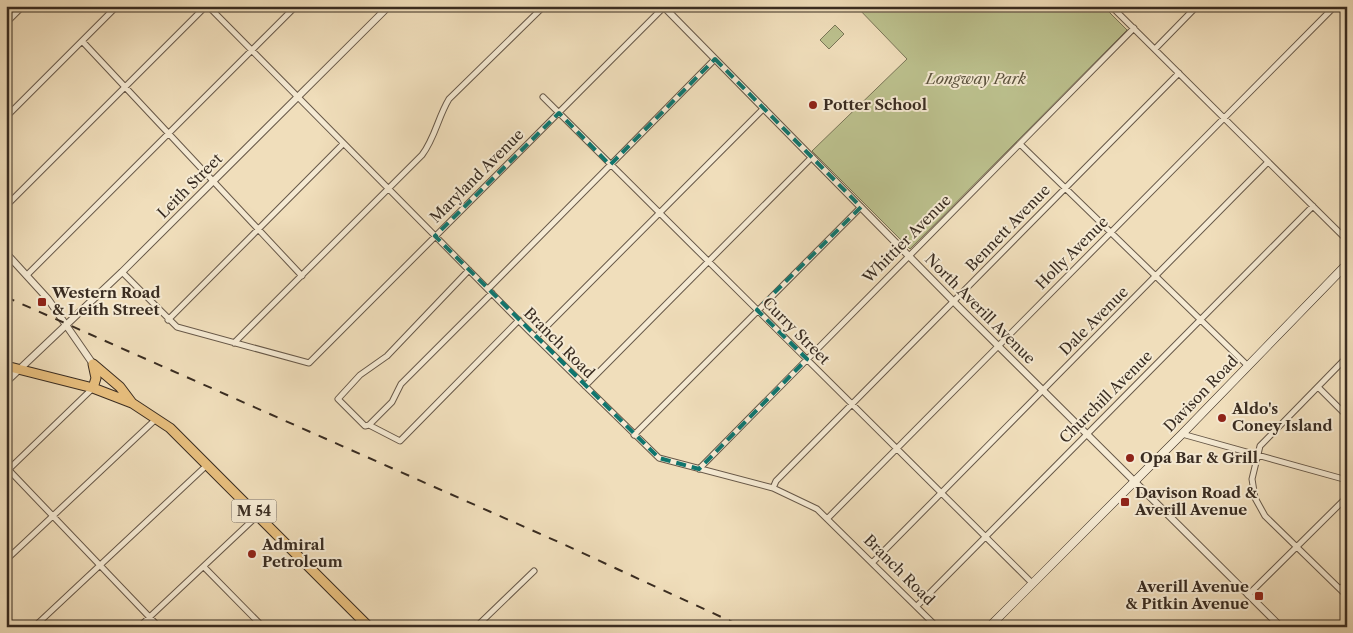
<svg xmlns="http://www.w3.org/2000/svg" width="1353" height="633" viewBox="0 0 1353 633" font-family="'Libre Caslon Text',serif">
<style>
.green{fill:#bcc18e;stroke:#7a7658}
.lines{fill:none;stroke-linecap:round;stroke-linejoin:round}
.minor-casing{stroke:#675848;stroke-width:7}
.tertiary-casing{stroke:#675848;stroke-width:8}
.secondary-casing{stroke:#392c21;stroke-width:9}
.primary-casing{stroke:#392c21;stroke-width:11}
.minor{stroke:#f5ead3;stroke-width:5}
.tertiary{stroke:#f5ead3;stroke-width:6}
.secondary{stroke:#f5ead3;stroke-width:8}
.primary{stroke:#e8bf7e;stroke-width:9}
.rail{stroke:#392c21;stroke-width:2;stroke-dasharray:9 9;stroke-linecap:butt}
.marked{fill:none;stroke:#0f766e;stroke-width:4;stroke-dasharray:10 6;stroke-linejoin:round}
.poi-dot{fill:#8f2418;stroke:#f5ead3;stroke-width:2}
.labels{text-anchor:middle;stroke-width:4;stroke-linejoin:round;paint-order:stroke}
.shield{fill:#f5ead3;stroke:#716556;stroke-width:1}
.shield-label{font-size:14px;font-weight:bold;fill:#392c21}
.park-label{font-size:15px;font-style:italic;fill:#5a513c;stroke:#f5ead3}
.poi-label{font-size:15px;font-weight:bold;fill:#392c21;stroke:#f5ead3;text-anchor:start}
.street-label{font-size:15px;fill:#392c21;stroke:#f5ead3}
</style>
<rect width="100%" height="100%" fill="#f0debb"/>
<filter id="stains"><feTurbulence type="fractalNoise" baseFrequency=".004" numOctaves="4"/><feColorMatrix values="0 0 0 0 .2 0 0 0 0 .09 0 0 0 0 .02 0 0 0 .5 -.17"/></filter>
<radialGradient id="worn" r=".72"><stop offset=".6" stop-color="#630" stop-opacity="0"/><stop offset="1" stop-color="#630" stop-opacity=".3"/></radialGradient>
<!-- green -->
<path class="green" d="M856,6H1103L1127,30L910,249L812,151L907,59Z
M835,25L844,34L829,49L820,40Z"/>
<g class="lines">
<defs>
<path id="minor" d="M208,6L528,330L659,458L773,488L817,509L937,627
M1111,6L1347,240
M6,23L23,6
M82,41L302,276
M1155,49L1197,6
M543,97L1032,583
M6,117L117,6
M1020,144L1248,366
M6,206L206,6
M469,270L387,356L360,375L338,399L365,426L369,425L392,402L401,384L492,293
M122,272L177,327L309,363L664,7
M27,275L296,6
M488,289L715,59
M168,320L343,144
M536,337L764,108
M234,343L422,155C435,138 438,117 449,99L544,6
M1347,357L1260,446L1252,479L1255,498L1265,516L1347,596
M585,386L812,157
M1318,387L1347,416
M369,425L400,441L519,320
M1182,434L1347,480
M634,435L861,207
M6,467L159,627
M699,469L1134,28
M7,471L93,388
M773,488L776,481L1179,73
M828,518L1335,6
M6,560L156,419
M873,562L1268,162
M204,567L263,627
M1340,589L1347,583
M1248,595L1347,497
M917,606L1313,206
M34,627L207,465
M139,627L258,515
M476,627L534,571"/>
<path id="tertiary" d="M663,6L958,306L1281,627
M6,253L48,299L93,364
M6,382L122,272L389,6"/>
<path id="secondary" d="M989,627L1182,434L1347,264"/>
<path id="primary" d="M93,364L120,387L132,403
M93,364L96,378L93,388
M6,366L93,388L132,403L170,428L369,627"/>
</defs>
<!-- minor casing -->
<use href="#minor" class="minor-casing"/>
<!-- tertiary casing -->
<use href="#tertiary" class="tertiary-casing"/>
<!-- secondary casing -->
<use href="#secondary" class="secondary-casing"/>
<!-- primary casing -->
<use href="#primary" class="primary-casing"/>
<!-- minor -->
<use href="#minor" class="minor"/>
<!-- tertiary -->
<use href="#tertiary" class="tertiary"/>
<!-- secondary -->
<use href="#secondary" class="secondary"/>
<!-- primary -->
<use href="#primary" class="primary"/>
<!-- rail -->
<path class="rail" d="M6,297L563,544L743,627"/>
</g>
<!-- marked area -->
<path class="marked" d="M715,59L861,207L757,310L807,359L699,469L659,458L435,236L559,113L610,165Z"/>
<!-- markers -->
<g class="poi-dot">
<circle cx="813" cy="105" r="5"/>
<rect x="37" y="297" width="10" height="10" rx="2.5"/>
<circle cx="1222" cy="418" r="5"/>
<circle cx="1130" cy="458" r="5"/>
<rect x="1120" y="497" width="10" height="10" rx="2.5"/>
<circle cx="252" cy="554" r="5"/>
<rect x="1254" y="591" width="10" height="10" rx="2.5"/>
</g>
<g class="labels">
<!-- shield labels -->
<rect class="shield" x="231.5" y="499.5" width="45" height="23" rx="4"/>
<g class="shield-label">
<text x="254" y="516">M 54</text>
</g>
<!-- park labels -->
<g class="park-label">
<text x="976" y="84">Longway Park</text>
</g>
<!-- poi labels -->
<g class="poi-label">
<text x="823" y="110">Potter School</text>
<text x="52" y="298">Western Road<tspan x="52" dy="17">&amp; Leith Street</tspan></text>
<text x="1232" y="414">Aldo's<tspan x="1232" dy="17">Coney Island</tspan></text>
<text x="1140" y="463">Opa Bar &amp; Grill</text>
<text x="1135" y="498">Davison Road &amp;<tspan x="1135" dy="17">Averill Avenue</tspan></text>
<text x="262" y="550">Admiral<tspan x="262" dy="17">Petroleum</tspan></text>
<text x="1249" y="592" text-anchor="end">Averill Avenue<tspan x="1249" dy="17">&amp; Pitkin Avenue</tspan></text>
</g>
<!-- street labels -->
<g class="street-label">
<text transform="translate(477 176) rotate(-45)" y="5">Maryland Avenue</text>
<text transform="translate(190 186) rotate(-45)" y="5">Leith Street</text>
<text transform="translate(1008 228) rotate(-46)" y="5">Bennett Avenue</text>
<text transform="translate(907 239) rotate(-45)" y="5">Whittier Avenue</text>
<text transform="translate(1072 253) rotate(-45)" y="5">Holly Avenue</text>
<text transform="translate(980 309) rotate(45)" y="5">North Averill Avenue</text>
<text transform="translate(1094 321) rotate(-45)" y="5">Dale Avenue</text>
<text transform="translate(796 331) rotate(45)" y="5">Curry Street</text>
<text transform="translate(559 343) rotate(45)" y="5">Branch Road</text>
<text transform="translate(1201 394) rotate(-46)" y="5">Davison Road</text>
<text transform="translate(1106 397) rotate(-45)" y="5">Churchill Avenue</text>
<text transform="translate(899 570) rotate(45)" y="5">Branch Road</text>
</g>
</g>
<!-- margin -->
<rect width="1353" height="633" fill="none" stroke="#f0debb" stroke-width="25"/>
<rect x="8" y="8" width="1338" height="618" fill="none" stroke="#392c21" stroke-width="2.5"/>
<rect x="12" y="12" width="1328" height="608" fill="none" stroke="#392c21"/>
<rect width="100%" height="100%" filter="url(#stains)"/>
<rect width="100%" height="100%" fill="url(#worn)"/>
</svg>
